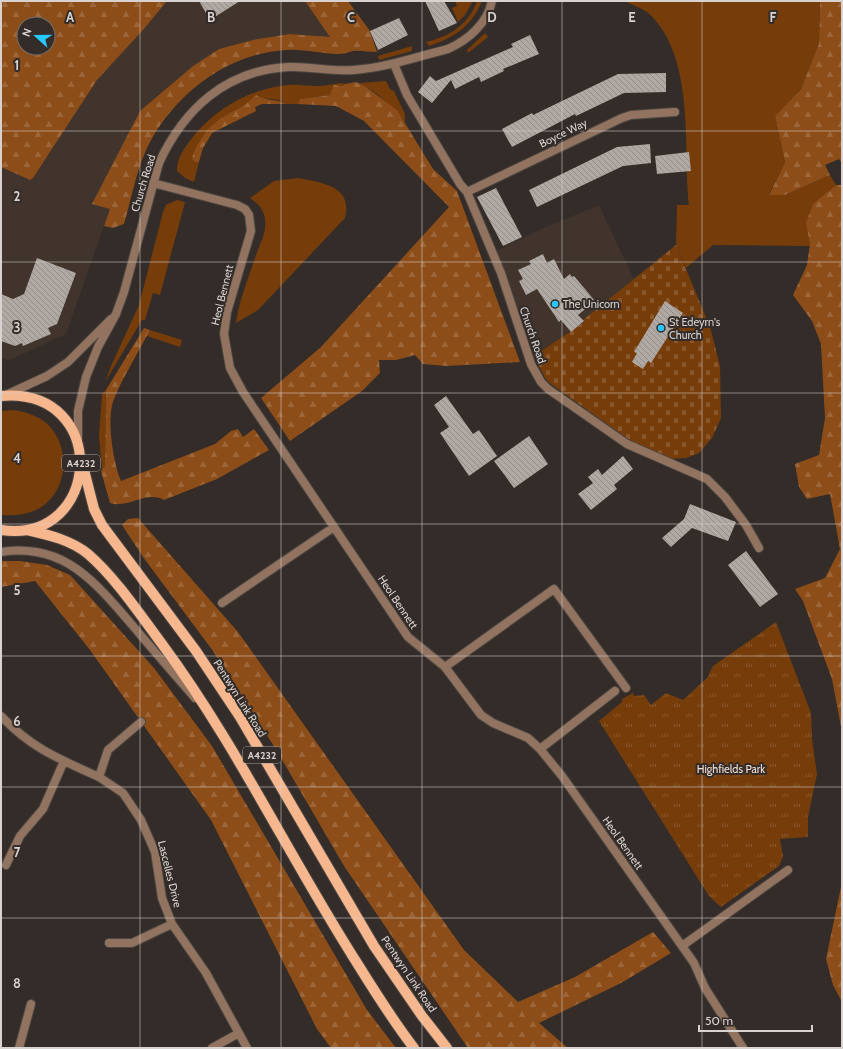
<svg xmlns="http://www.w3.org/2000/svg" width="843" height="1049" viewBox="0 0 843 1049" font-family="Cabin,sans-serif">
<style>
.built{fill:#40342c}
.green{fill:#763d0b}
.forest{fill:url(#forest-firs);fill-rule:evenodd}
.cemetery{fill:url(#cemetery-stones)}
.park{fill:url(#park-tufts)}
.building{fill:url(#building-back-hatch)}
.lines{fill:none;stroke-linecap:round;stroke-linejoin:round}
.minor-casing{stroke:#4d4743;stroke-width:10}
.tertiary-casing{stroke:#4d4743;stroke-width:10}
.primary-casing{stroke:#4d4743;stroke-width:12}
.minor{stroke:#91735f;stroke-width:8}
.tertiary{stroke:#91735f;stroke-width:8}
.primary{stroke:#f6b78e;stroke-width:10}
.grid{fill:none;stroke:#d8d3d1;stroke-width:1;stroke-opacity:0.55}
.poi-dot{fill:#27c8ff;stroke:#332c28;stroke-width:1.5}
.labels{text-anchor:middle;stroke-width:4;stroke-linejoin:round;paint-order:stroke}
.shield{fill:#332c28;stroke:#a6a19e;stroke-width:1}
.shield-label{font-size:10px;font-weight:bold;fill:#d8d3d1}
.street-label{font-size:11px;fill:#d8d3d1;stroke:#332c28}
.poi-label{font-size:11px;fill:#d8d3d1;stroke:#332c28;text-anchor:start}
.park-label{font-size:11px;fill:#f2ded2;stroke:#332c28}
.grid-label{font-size:13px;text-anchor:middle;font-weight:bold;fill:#d8d3d1;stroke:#332c28;stroke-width:4;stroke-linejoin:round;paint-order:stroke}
</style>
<defs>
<pattern id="forest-firs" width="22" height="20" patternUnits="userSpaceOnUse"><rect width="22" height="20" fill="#8d4d19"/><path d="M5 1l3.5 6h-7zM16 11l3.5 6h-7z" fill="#9c6639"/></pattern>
<pattern id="cemetery-stones" width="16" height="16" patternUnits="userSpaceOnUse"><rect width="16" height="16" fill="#763d0b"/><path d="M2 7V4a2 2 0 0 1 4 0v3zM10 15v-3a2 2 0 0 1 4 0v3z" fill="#89582e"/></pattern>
<pattern id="park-tufts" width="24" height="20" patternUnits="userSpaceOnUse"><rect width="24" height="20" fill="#763d0b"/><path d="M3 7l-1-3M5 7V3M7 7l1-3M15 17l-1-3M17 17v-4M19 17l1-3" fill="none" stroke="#89582e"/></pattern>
<pattern id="building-back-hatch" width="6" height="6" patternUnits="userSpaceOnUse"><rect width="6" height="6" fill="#b0a8a3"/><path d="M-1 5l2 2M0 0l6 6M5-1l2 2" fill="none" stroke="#948e8a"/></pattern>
</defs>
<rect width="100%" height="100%" fill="#332c28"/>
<!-- built -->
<path class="built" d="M167,1H305L331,37L290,34L219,49L193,66L140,111L93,204L110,209L66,334L10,360L1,358V167L29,180L33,178L97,80L143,30Z
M599,205L634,279L583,320L584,321L534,356L496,251L541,229Z"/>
<!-- green -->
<path class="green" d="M455,1H473L465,15L458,22L452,8L457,6Z
M477,1H482C472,26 454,38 429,46L426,42C449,37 469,24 477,1Z
M625,1H820L819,43L801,89L775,116L785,162L769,194L785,195L830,175L836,185L828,192L810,246L713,245L686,268L676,245L677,205H689C683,149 696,54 647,12C641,8 632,5 625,1Z
M485,33L488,37L468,53L467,50Z
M412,46V51L379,60L378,56Z
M386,81L390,89L394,91L405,114V122C397,109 373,89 359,83Z
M341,83L345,84L334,90L330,95L301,99L298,104H287L279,100L261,98L221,118L195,161L199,162L194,182L185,178L177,171C176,157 188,143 196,133C220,106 252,88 289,85C298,84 307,86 316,86C324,86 333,84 341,83Z
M298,178C323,183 353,186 345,218L258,310L236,323C239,301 248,279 255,258C259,245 267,233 265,220C264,209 258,204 250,198L274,181Z
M177,200L185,202L160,295L153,293L145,320H142L105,382L111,366L139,305L163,212L166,205Z
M150,330L182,340L180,347L147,336Z
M106,390L105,465L102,469L99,436L102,394Z
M14,410C25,412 36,415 45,422C73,445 69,496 34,511C23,515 13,516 1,515V411Z"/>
<!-- forest -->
<path class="forest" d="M1,1H167L143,30L97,80L33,178L30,180L1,167ZM24,24H48V48H24Z
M305,1H348L370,31L377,52C370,52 360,50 353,51C348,52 344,54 338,54C321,54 304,49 287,50C229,53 179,91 151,140C137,165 132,197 124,224L113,228L104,226L110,209L92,204L140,111L193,66L219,49L253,40L290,34L330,37Z
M820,1H842V163L839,159L825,165L830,175L785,195H769L785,162L775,116L801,89L819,43Z
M356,82L365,86L397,110L433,169L457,191L520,362L446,366L423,364L415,355L396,360H379L380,373L362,391L290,441L261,398L321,347L449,207L364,121L336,106L298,104L300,99L330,95L334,85L342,86L345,84Z
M256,95C266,101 277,99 287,104H262L255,107L256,111L212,133L203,148L199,162H195L192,158L196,147L207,130L221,118L245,105Z
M836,185H842V732L832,679L803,601L795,589L825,578L840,549L830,494L807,499L799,487L795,464L819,455L825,418L821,344L812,321L793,295L807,265L810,244L806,223L813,204Z
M144,328L150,330C138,353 124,375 114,399C106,418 113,462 121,481L215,444L231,431L238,429L243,437L254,429L269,450L217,479L164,500C147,490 128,509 110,503L101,471L105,465L106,390Z
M138,518L238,632L464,950L518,1002L575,977L653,932L671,953L621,983L539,1023L568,1048H468L344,866L277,751L213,651L143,557L122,525L128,519Z
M1,561H20L47,565L70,575L154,668L212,746L367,1010L396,1048H331L317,1029L211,820L90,650L35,581L1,587Z
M842,882V1002L833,985L826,959Z"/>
<!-- cemetery -->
<path class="cemetery" d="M676,245L710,327L720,366L721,418L712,438L699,453L686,458L670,459L632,442L551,384L545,378L534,356L584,322L583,320Z"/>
<!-- park -->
<path class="park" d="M776,622L811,713L812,739L817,774L808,817V837L780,839L783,856L779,866L721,907L709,896L599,721L622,702V699L633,693L634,696L644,695L651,705L666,693L683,700L707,678L713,666Z"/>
<!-- building -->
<path class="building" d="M199,1H240L210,20Z
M425,1H444L457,23L439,31Z
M399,18L408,35L378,50L370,31Z
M530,35L539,54L503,69L504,71L481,82L479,77L455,89L451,80L432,103L418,92L430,76L436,81L513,47L511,44Z
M666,73V92L624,93L576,116L575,114L512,147L502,129L532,113L533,115L618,74Z
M650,144L651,163L623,166L537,207L529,190L617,147Z
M689,152L691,171L657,174L655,156Z
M496,188L522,237L503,246L477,197Z
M543,254L547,263L554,259L564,279L570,274L572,277L574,276L595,301L578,315L584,321L571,332L561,320L559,322L537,289L526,295L519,281L523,279L518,270L531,264L529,261Z
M37,258L76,273L57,324L48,328L51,334L23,346L22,343L15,346L1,341V294L13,299L24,294Z
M665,301L683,313L651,363L648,361L643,369L632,362L637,353L634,352Z
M446,396L473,434L479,430L497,456L469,476L440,433L449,427L434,405Z
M529,436L548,464L514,488L494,461Z
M623,456L633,469L614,485L617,489L591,510L578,494L593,483L588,477L598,469L602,475Z
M690,504L736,522L728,541L692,528L671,547L662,538L684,519Z
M746,551L778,594L760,607L728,565Z"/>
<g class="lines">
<defs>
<path id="minor" d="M394,64L407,95L460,184L467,192L501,273L531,364L541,382L548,389L627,444L707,479L725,497L746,525L759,548
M153,183L237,205L245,209L249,215L251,231L227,312L224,334L230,368L243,392L408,637L445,667L481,715L493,723L528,738L540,749L562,776L694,963L705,988L743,1048
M467,192L622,118L631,115L675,112
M6,395L47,376L68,362L111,319
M78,440V411L86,377L98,347L116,314L124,292L159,163C184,109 226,70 289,67C310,66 331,72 353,70C385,68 416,57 448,49C468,40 487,24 492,1
M222,603L334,527
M445,667L554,589L626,688
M1,716C31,748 59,759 99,777
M141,722L108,750L99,777L123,793L141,820L155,852L162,898L172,924L206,973L247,1048
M540,749L615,691
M6,865L20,836L43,809L64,761
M109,943H132L172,924
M682,946L788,870
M19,1048L31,1004
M212,1048L239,1033"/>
<path id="tertiary" d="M1,552C24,548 49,552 69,564C94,579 114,604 133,626C153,650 174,674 195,698"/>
<path id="primary" d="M1,396C111,387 102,545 1,530
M82,462L94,509L102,525L196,651L240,717L374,946L422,1016L447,1048
M27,530C49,535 71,540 88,554C115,577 141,616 162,644C236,744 290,858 357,963C375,992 393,1021 414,1048"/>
</defs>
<!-- minor casing -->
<use href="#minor" class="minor-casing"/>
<!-- tertiary casing -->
<use href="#tertiary" class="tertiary-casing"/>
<!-- primary casing -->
<use href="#primary" class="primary-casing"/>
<!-- minor -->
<use href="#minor" class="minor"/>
<!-- tertiary -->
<use href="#tertiary" class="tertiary"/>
<!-- primary -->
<use href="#primary" class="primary"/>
</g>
<!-- grid -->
<path class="grid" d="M140,1V1048M281,1V1048M422,1V1048M562,1V1048M702,1V1048M1,131H842M1,262H842M1,393H842M1,524H842M1,656H842M1,787H842M1,918H842"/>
<!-- markers -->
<g class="poi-dot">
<circle cx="555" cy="304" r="4"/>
<circle cx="661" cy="328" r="4"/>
</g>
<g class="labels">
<!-- shield labels -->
<g class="shield">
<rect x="62" y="455" width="38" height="16" rx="3"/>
<rect x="243" y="747" width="38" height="16" rx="3"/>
</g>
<g class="shield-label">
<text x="81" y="467">A4232</text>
<text x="262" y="759">A4232</text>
</g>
<!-- street labels -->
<g class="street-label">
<text transform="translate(563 133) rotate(-26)" y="4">Boyce Way</text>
<text transform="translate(143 183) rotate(-73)" y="4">Church Road</text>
<text transform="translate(222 295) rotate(-76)" y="4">Heol Bennett</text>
<text transform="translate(533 335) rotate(71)" y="4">Church Road</text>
<text transform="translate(398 602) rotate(56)" y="4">Heol Bennett</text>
<text transform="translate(240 698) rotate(58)" y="4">Pentwyn Link Road</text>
<text transform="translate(623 843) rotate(55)" y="4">Heol Bennett</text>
<text transform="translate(170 874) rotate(76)" y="4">Lascelles Drive</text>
<text transform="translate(409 974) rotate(56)" y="4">Pentwyn Link Road</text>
</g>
<!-- poi labels -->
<g class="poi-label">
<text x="563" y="308">The Unicorn</text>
<text x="669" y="326">St Edeyrn's<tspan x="669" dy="13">Church</tspan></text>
</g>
<!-- park labels -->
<g class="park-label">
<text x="731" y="773">Highfields Park</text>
</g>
</g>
<g class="grid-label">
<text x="70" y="22">A</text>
<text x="211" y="22">B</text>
<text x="351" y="22">C</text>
<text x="492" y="22">D</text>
<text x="632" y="22">E</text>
<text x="773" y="22">F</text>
<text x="17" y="70">1</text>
<text x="17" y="201">2</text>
<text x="17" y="332">3</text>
<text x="17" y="463">4</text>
<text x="17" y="595">5</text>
<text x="17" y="726">6</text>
<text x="17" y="857">7</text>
<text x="17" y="988">8</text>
</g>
<!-- border -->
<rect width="843" height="1049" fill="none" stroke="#d8d3d1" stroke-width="4"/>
<!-- north arrow -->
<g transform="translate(36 36) rotate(291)"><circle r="19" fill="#332c28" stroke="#756f6c"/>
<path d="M0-3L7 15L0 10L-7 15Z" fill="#27c8ff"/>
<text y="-6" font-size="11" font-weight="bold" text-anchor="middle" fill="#d8d3d1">N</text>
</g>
<!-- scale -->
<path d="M699 1025v6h113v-6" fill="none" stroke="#d8d3d1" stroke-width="2"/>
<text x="705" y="1025" font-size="12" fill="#d8d3d1" stroke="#332c28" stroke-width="3" paint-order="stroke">50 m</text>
</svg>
